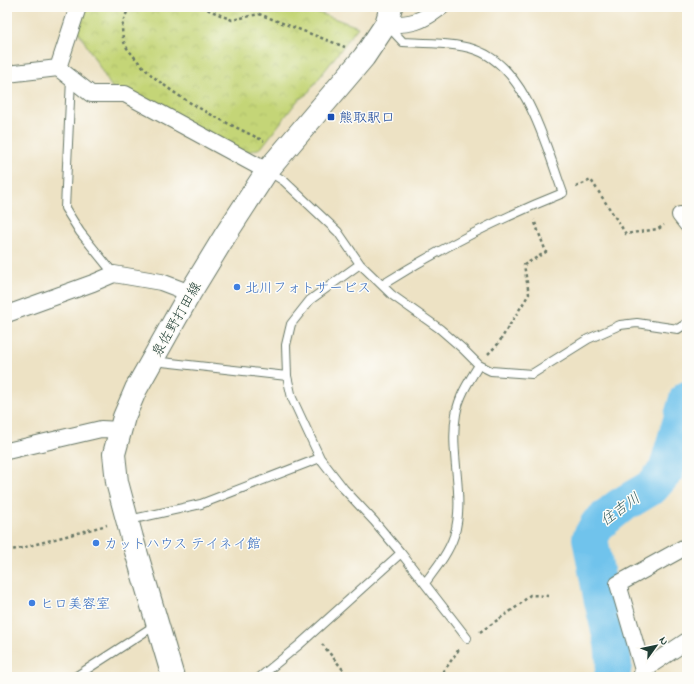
<svg xmlns="http://www.w3.org/2000/svg" width="694" height="684" viewBox="0 0 694 684" font-family="'Indie Flower','Klee One',sans-serif">
<style>
.park{fill:url(#park-crowns);stroke:#728956}
.lines{fill:none;stroke-linecap:round;stroke-linejoin:round}
.river{stroke:#6fc3ec;stroke-width:36}
.service-casing{stroke:#677766;stroke-width:10}
.minor-casing{stroke:#677766;stroke-width:18}
.primary-casing{stroke:#677766;stroke-width:24}
.path{stroke:#677766;stroke-width:2.5;stroke-dasharray:3 3;stroke-linecap:butt}
.service{stroke:#fff;stroke-width:8}
.minor{stroke:#fff;stroke-width:16}
.primary{stroke:#fff;stroke-width:22}
.transit-dot{fill:#1a4fb4;stroke:#fdfcf7;stroke-width:1.5}
.shop-dot{fill:#3f7fe0;stroke:#fdfcf7;stroke-width:1.5}
.labels{text-anchor:middle;stroke-width:3;stroke-linejoin:round;paint-order:stroke}
.transit-label{font-size:14px;fill:#164399;stroke:#fdfcf7;text-anchor:start}
.shop-label{font-size:14px;fill:#366cbe;stroke:#fdfcf7;text-anchor:start}
.street-label{font-size:14px;fill:#1f3d34;stroke:#fdfcf7}
.water-label{font-size:15px;font-style:italic;fill:#335e62;stroke:#fdfcf7}
</style>
<defs>
<pattern id="park-crowns" width="20" height="18" patternUnits="userSpaceOnUse"><rect width="20" height="18" fill="#c4d577"/><path d="M2 6a3 3 0 1 1 6 0M12 15a3 3 0 1 1 6 0" fill="none" stroke="#a8b868"/></pattern>
</defs>
<rect width="100%" height="100%" fill="#fdfcf7"/>
<filter id="ink" filterUnits="userSpaceOnUse"><feTurbulence type="fractalNoise" baseFrequency=".025" numOctaves="2"/><feDisplacementMap in="SourceGraphic" scale="8" xChannelSelector="R" yChannelSelector="G"/><feConvolveMatrix kernelMatrix="1 2 1 2 8 2 1 2 1" color-interpolation-filters="sRGB"/></filter>
<filter id="wash" filterUnits="userSpaceOnUse"><feTurbulence type="fractalNoise" baseFrequency=".012" numOctaves="4" result="noise"/><feDisplacementMap in="SourceGraphic" scale="16" xChannelSelector="R" yChannelSelector="G"/><feGaussianBlur stdDeviation="0.9" result="paint"/><feColorMatrix in="noise" values="0 0 0 0 0 0 0 0 0 0 0 0 0 0 0 0 0 1.4 0 .05"/><feComposite in="paint" operator="in"/></filter>
<g filter="url(#wash)">
<rect width="100%" height="100%" fill="#ede2c4"/>
<!-- park -->
<path class="park" d="M81,7H303L358,27L307,94L298,100L261,148L244,153L112,88L75,26Z"/>
<g class="lines">
<!-- river -->
<path class="river" d="M612,677L614,664L612,643L601,597L590,538L598,524L620,506L652,487L666,471L687,399"/>
</g>
</g>
<g filter="url(#ink)">
<g class="lines">
<defs>
<path id="service" d="M71,79L65,208L80,232L114,274
M268,171L284,181L338,232L360,264L310,300L291,324L286,345L287,376
M360,264L392,295L440,329L463,349L479,365
M382,285C439,249 500,218 563,193C546,147 527,68 476,50C457,43 424,43 403,42L387,25
M153,361L287,376L292,398L320,458L344,489L374,521L401,553L467,638
M129,520L201,504L320,458
M425,583C436,568 448,554 454,536C466,497 449,455 456,414C459,396 469,381 479,365L491,371L532,374L588,339L620,325L637,323L678,329L687,323
M75,677L157,624
M260,677L299,645L401,553"/>
<path id="minor" d="M386,24C411,25 421,22 441,7
M58,68L78,7
M7,74L58,68L91,94H125L267,171
M680,215L687,224
M7,314L93,283L114,274L161,282L190,293
M7,451L101,429L121,430
M643,670L618,584L687,546
M641,677L643,670L687,641"/>
<path id="primary" d="M173,677L132,538L117,482L114,454L124,417L136,389L190,293L226,234L267,171L364,57L386,24L391,7"/>
</defs>
<!-- service casing -->
<use href="#service" class="service-casing"/>
<!-- minor casing -->
<use href="#minor" class="minor-casing"/>
<!-- primary casing -->
<use href="#primary" class="primary-casing"/>
<!-- path -->
<path class="path" d="M130,7C123,19 120,27 124,42C125,46 129,51 132,54C161,93 221,120 264,141
M202,7L232,20L259,14L345,47
M576,187L591,180L626,234L658,229L664,225
M488,354L498,344L529,294L524,265L546,252L534,220
M7,550L18,549L107,525
M480,632L518,606L530,595L548,596
M322,644L349,677
M440,677L459,649"/>
<!-- service -->
<use href="#service" class="service"/>
<!-- minor -->
<use href="#minor" class="minor"/>
<!-- primary -->
<use href="#primary" class="primary"/>
</g>
</g>
<!-- markers -->
<rect class="transit-dot" x="327" y="113" width="8" height="8" rx="2"/>
<g class="shop-dot">
<circle cx="237" cy="287" r="4"/>
<circle cx="96" cy="543" r="4"/>
<circle cx="32" cy="603" r="4"/>
</g>
<g class="labels">
<!-- transit labels -->
<g class="transit-label">
<text x="339" y="122">熊取駅口</text>
</g>
<!-- shop labels -->
<g class="shop-label">
<text x="245" y="292">北川フォトサービス</text>
<text x="104" y="548">カットハウス テイネイ館</text>
<text x="40" y="608">ヒロ美容室</text>
</g>
<!-- street labels -->
<g class="street-label">
<text transform="translate(176 319) rotate(-60)" y="5">泉佐野打田線</text>
</g>
<!-- water labels -->
<g class="water-label">
<text transform="translate(620 509) rotate(-36)" y="5">住吉川</text>
</g>
</g>
<!-- margin -->
<rect width="694" height="684" fill="none" stroke="#fdfcf7" stroke-width="24"/>
<!-- north arrow -->
<g transform="translate(656 646) rotate(57)" stroke="#fdfcf7" stroke-width="3" paint-order="stroke">
<path d="M0-3L7 15L0 10L-7 15Z" fill="#1f3d34"/>
<text y="-6" font-size="11" font-weight="bold" text-anchor="middle" fill="#1f3d34">N</text>
</g>
</svg>
